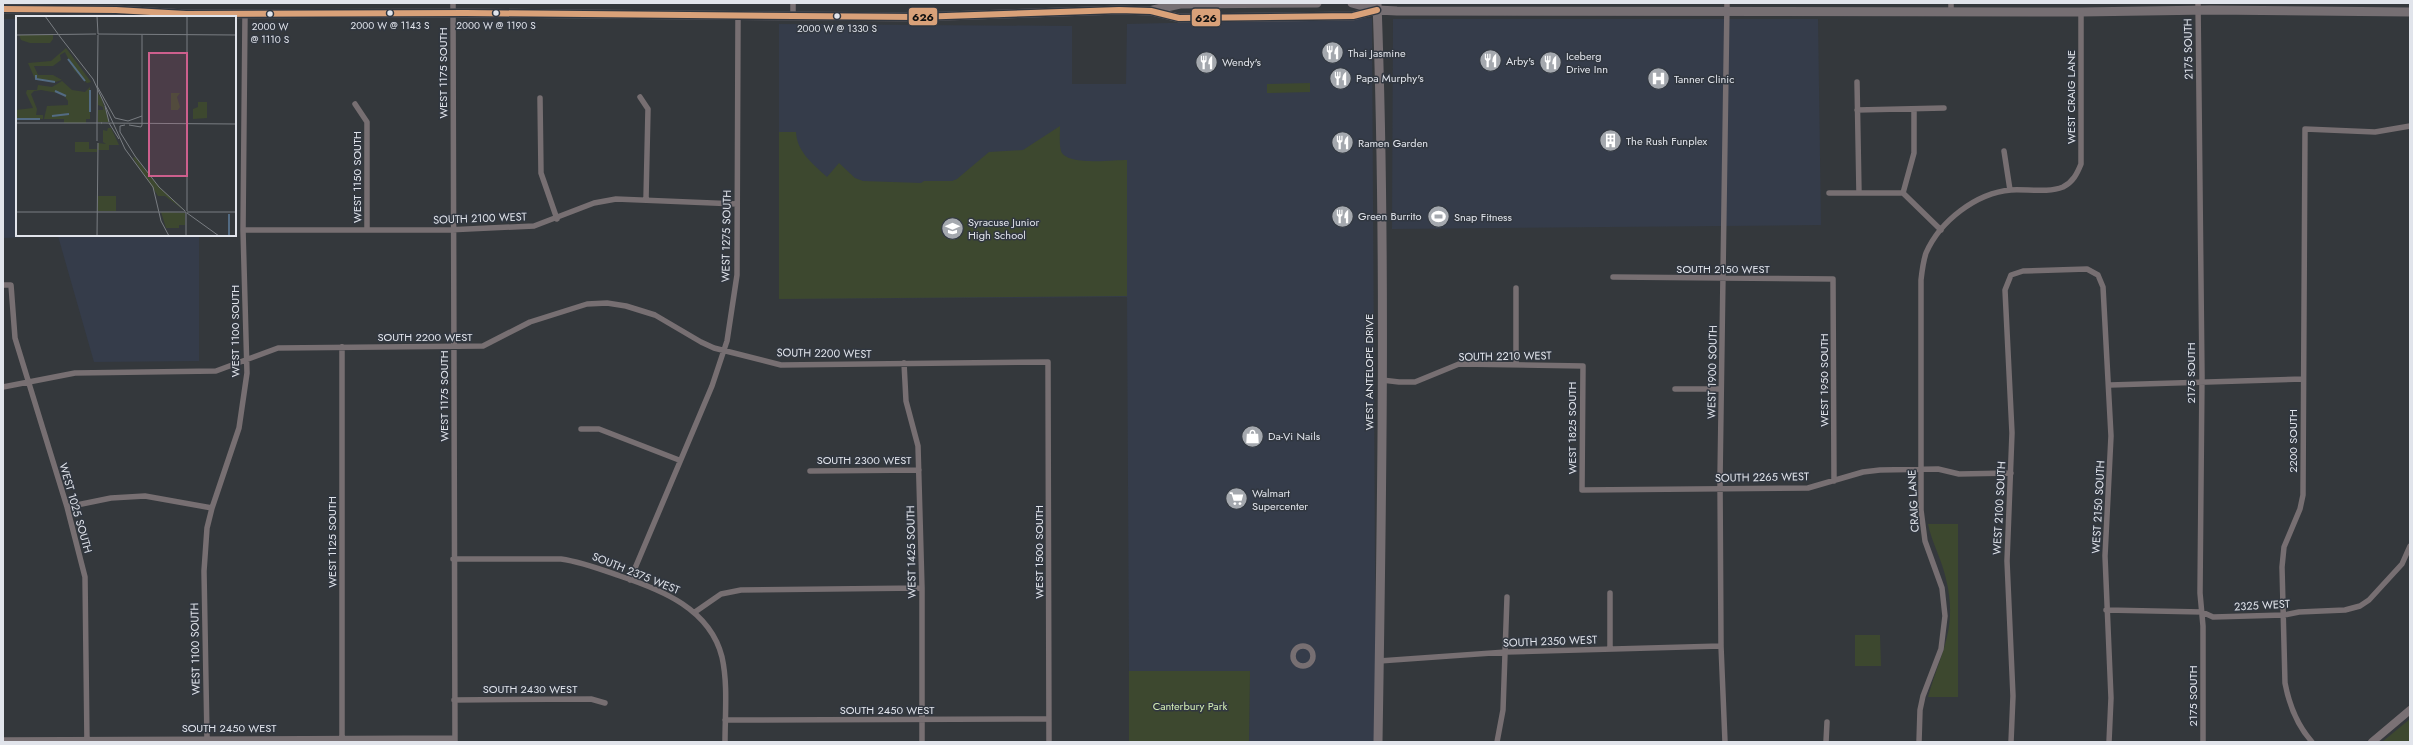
<svg xmlns="http://www.w3.org/2000/svg" width="2413" height="745" viewBox="0 0 2413 745" font-family="Jost,sans-serif">
<style>
.built{fill:#353c4a}
.green{fill:#3d482f}
.lines{fill:none;stroke-linecap:round;stroke-linejoin:round}
.street{stroke:#776f72;stroke-width:5.5}
.secondary{stroke:#7a7175;stroke-width:8}
.primary{stroke:#766f73;stroke-width:9}
.bus-1-casing{stroke:#313740;stroke-width:9}
.bus-1{stroke:#d9a179;stroke-width:6}
.bus-dot{fill:#e1e4eb;stroke:#313740;stroke-width:1.5}
.labels{text-anchor:middle;stroke-width:3;stroke-linejoin:round;paint-order:stroke}
.bus-label{font-size:10px;fill:#e1e4eb;stroke:#313740}
.street-label{font-size:11px;fill:#e1e4eb;stroke:#313740}
.poi-label{font-size:11px;fill:#e1e4eb;stroke:#313740;text-anchor:start}
.park-label{font-size:11px;fill:#d3edb4;stroke:#313740}
.inset-river{fill:none;stroke:#536b83;stroke-width:2}
.inset-road{fill:none;stroke:#797d82;stroke-width:1}
.view{fill:#cd5f8d;fill-opacity:0.15;stroke:#cd5f8d;stroke-width:2}
.inset-edge{fill:none;stroke:#e1e4eb;stroke-width:2}
.line-badge{stroke:#313740;stroke-width:1.5}
.pale-badge-label{font-size:11px;text-anchor:middle;font-weight:bold;fill:#111}
</style>
<rect width="100%" height="100%" fill="#34383c"/>
<!-- built -->
<path class="built" d="M1372,18L1376,742H1249L1250,671H1129L1127,297L779,299V24L1072,26V84H1126L1127,24Z
M3,19H17V235H199V361L94,362L58,236L3,238Z
M1393,19H1818L1821,225L1392,229Z"/>
<!-- green -->
<path class="green" d="M1310,83V92L1267,93V84Z
M1060,126C1060,133 1059,144 1061,151C1066,166 1113,160 1127,160V296L779,299V132H796C797,152 813,164 827,177L839,163L855,178L863,181L921,183L924,181H952L957,179L989,152L1023,150Z
M1928,524H1958V697H1928C1941,652 1958,628 1946,579C1942,560 1932,543 1928,524Z
M1855,635H1880L1881,666H1855Z
M1129,671H1250L1249,742H1129Z
M2410,719V742H2382Z"/>
<g class="lines">
<!-- street -->
<path class="street" d="M453,3L455,742
M1951,3V11
M2198,3L2202,376L2200,593L2203,626V742
M793,16V3
M1857,82L1859,193
M640,97L648,109L646,199
M540,98L541,173L557,219
M355,104L367,122V230
M1857,110L1944,108
M2004,151L2010,190
M1829,193H1903
M1903,193L1914,153V109
M1903,193L1941,230
M243,230H447L534,226L594,203L616,199L737,204
M1613,277L1833,279L1834,481
M3,285H11L15,338L67,507L85,577L87,742
M904,363L906,401L918,446L922,588V742
M1516,364V288
M1382,380L1399,382H1415L1459,364L1583,366L1582,490L1808,488L1863,472L1880,470L1938,469L1959,474L2011,473
M2110,385L2303,379
M3,387L75,373L216,371L278,348L483,346L530,322L587,304L607,303L626,306L655,315L701,342L714,348L781,365L1048,362L1049,742
M1675,389H1721
M581,429H599L679,460
M810,471L919,470
M67,507L111,498L145,496L212,508
M453,559H561C582,562 600,569 620,576C662,590 710,609 722,657C728,684 725,714 725,742
M630,580L712,386L727,341L737,275L738,17
M1610,593V649
M2106,610L2202,612L2213,617L2284,615L2299,612L2345,610L2360,606L2369,600L2402,564L2410,546
M695,612L721,594L741,590L922,588
M1293 656a10 10 0 1 1 20 0a10 10 0 1 1-20 0Z
M1379,661L1506,652L1721,646
M454,700L591,699L605,703
M725,720L1049,719
M207,738L204,571L207,528L212,508L239,428L247,373L243,230L245,14
M342,738V347
M3,740L455,738
M1497,742L1503,710L1507,597
M1725,742L1721,646L1720,479L1727,3
M1826,742L1827,722
M1919,742L1920,710L1923,696L1941,649L1945,616L1942,588L1925,541L1921,510V280C1922,271 1923,262 1926,253C1940,221 1976,193 2011,190C2027,189 2048,193 2063,187C2073,182 2077,174 2081,164V12
M2011,742L2013,696L2007,561L2012,433L2005,290L2011,275L2023,271L2087,269L2098,275L2103,287L2111,436L2105,556L2111,698L2109,742
M2312,742C2297,725 2289,704 2285,683L2282,567L2284,547L2300,509L2303,495L2305,129L2375,132L2410,126"/>
<!-- secondary -->
<path class="secondary" d="M2372,742L2410,710"/>
<!-- primary -->
<path class="primary" d="M1352,3L1377,10L1397,11L2081,12L2210,10L2410,12
M1377,3C1386,249 1382,496 1378,742
M3,9L116,10L186,14L466,13L917,17L1119,10L1151,11L1179,18L1353,16L1377,10
M1153,10L1180,4L1317,3"/>
<defs>
<path id="bus-1" d="M3,9L116,10L186,14L466,13L917,17L1119,10L1151,11L1179,18L1353,16L1377,10"/>
</defs>
<!-- bus-1 casing -->
<use href="#bus-1" class="bus-1-casing"/>
<!-- bus-1 -->
<use href="#bus-1" class="bus-1"/>
</g>
<!-- icons -->
<defs>
<symbol id="restaurant-disc" viewBox="-11 -11 22 22"><circle r="9.5" fill="#a4a8ae" stroke="#313740"/><path d="M-5-6h1v4h1v-4h1v4h1v-4h1v5L-1.5 .5V6h-2V.5L-5-1ZM5-6V6H3V1.5H1.5Q1.5-4 5-6Z" fill="#fff"/></symbol>
<symbol id="hospital-disc" viewBox="-11 -11 22 22"><circle r="9.5" fill="#a4a8ae" stroke="#313740"/><path d="M-5-5h3v3.5h4V-5h3V5h-3V1.5h-4V5h-3Z" fill="#fff"/></symbol>
<symbol id="building-disc" viewBox="-11 -11 22 22"><circle r="9.5" fill="#a4a8ae" stroke="#313740"/><path d="M-4-6H4V6H1V3H-1V6H-4ZM-2.5-4.3h1.7v1.8h-1.7ZM.8-4.3h1.7v1.8H.8ZM-2.5-1h1.7V.8h-1.7ZM.8-1h1.7V.8H.8Z" fill="#fff"/></symbol>
<symbol id="stadium-disc" viewBox="-11 -11 22 22"><circle r="9.5" fill="#a4a8ae" stroke="#313740"/><path d="M0-5a6.5 5 0 1 0 0 10a6.5 5 0 1 0 0-10ZM-3.5-1.8h7v3.6h-7Z" fill="#fff"/></symbol>
<symbol id="school-disc" viewBox="-11 -11 22 22"><circle r="9.5" fill="#a4a8ae" stroke="#313740"/><path d="M0-5L7-2L0 1L-7-2ZM-4 1L0 2.5L4 1V4Q0 6-4 4Z" fill="#fff"/></symbol>
<symbol id="shop-disc" viewBox="-11 -11 22 22"><circle r="9.5" fill="#a4a8ae" stroke="#313740"/><path d="M-5-2.5h2.3a2.7 3.5 0 0 1 5.4 0H5L5.5 6h-11ZM-1.5-2.5h3a1.5 2.3 0 0 0-3 0Z" fill="#fff"/></symbol>
<symbol id="supermarket-disc" viewBox="-11 -11 22 22"><circle r="9.5" fill="#a4a8ae" stroke="#313740"/><path d="M-6-5.5h2.5l.6 2H6L4.5 2H-2.5L-4.4-4H-6ZM-1.5 3.2a1.3 1.3 0 1 0 .1 0ZM3 3.2a1.3 1.3 0 1 0 .1 0Z" fill="#fff"/></symbol>
</defs>
<g fill-rule="evenodd">
<use href="#restaurant-disc" x="1320" y="40" width="25" height="25"/>
<use href="#restaurant-disc" x="1478" y="48" width="25" height="25"/>
<use href="#restaurant-disc" x="1194" y="50" width="25" height="25"/>
<use href="#restaurant-disc" x="1538" y="50" width="25" height="25"/>
<use href="#restaurant-disc" x="1328" y="66" width="25" height="25"/>
<use href="#hospital-disc" x="1646" y="66" width="25" height="25"/>
<use href="#building-disc" x="1598" y="128" width="25" height="25"/>
<use href="#restaurant-disc" x="1330" y="130" width="25" height="25"/>
<use href="#restaurant-disc" x="1330" y="204" width="25" height="25"/>
<use href="#stadium-disc" x="1426" y="204" width="25" height="25"/>
<use href="#school-disc" x="940" y="216" width="25" height="25"/>
<use href="#shop-disc" x="1240" y="424" width="25" height="25"/>
<use href="#supermarket-disc" x="1224" y="486" width="25" height="25"/>
</g>
<!-- markers -->
<g class="bus-dot">
<circle cx="390" cy="13" r="3.5"/>
<circle cx="496" cy="13" r="3.5"/>
<circle cx="270" cy="14" r="3.5"/>
<circle cx="837" cy="16" r="3.5"/>
</g>
<g class="labels">
<!-- bus labels -->
<g class="bus-label">
<text x="390" y="29">2000 W @ 1143 S</text>
<text x="496" y="29">2000 W @ 1190 S</text>
<text x="270" y="30">2000 W<tspan x="270" dy="13">@ 1110 S</tspan></text>
<text x="837" y="32">2000 W @ 1330 S</text>
</g>
<!-- street labels -->
<g class="street-label">
<text transform="translate(2188 49) rotate(-91)" y="4">2175 SOUTH</text>
<text transform="translate(443 73) rotate(-90)" y="4">WEST 1175 SOUTH</text>
<text transform="translate(2071 97) rotate(-90)" y="4">WEST CRAIG LANE</text>
<text transform="translate(357 177) rotate(-90)" y="4">WEST 1150 SOUTH</text>
<text transform="translate(480 218) rotate(-2)" y="4">SOUTH 2100 WEST</text>
<text transform="translate(726 236) rotate(-89)" y="4">WEST 1275 SOUTH</text>
<text x="1723" y="273">SOUTH 2150 WEST</text>
<text transform="translate(235 331) rotate(-90)" y="4">WEST 1100 SOUTH</text>
<text x="425" y="341">SOUTH 2200 WEST</text>
<text transform="translate(824 353) rotate(1)" y="4">SOUTH 2200 WEST</text>
<text transform="translate(1505 356) rotate(-1)" y="4">SOUTH 2210 WEST</text>
<text transform="translate(1369 372) rotate(-90)" y="4">WEST ANTELOPE DRIVE</text>
<text transform="translate(1712 372) rotate(-89)" y="4">WEST 1900 SOUTH</text>
<text transform="translate(2191 373) rotate(-90)" y="4">2175 SOUTH</text>
<text transform="translate(1824 380) rotate(-90)" y="4">WEST 1950 SOUTH</text>
<text transform="translate(444 396) rotate(-90)" y="4">WEST 1175 SOUTH</text>
<text transform="translate(1572 428) rotate(-90)" y="4">WEST 1825 SOUTH</text>
<text transform="translate(2293 441) rotate(-90)" y="4">2200 SOUTH</text>
<text x="864" y="464">SOUTH 2300 WEST</text>
<text transform="translate(1762 477) rotate(-1)" y="4">SOUTH 2265 WEST</text>
<text transform="translate(1913 501) rotate(-93)" y="4">CRAIG LANE</text>
<text transform="translate(2098 507) rotate(-87)" y="4">WEST 2150 SOUTH</text>
<text transform="translate(76 508) rotate(74)" y="4">WEST 1025 SOUTH</text>
<text transform="translate(1999 508) rotate(-87)" y="4">WEST 2100 SOUTH</text>
<text transform="translate(332 542) rotate(-90)" y="4">WEST 1125 SOUTH</text>
<text transform="translate(911 552) rotate(-91)" y="4">WEST 1425 SOUTH</text>
<text transform="translate(1039 552) rotate(-90)" y="4">WEST 1500 SOUTH</text>
<text transform="translate(636 573) rotate(22)" y="4">SOUTH 2375 WEST</text>
<text transform="translate(2262 605) rotate(-3)" y="4">2325 WEST</text>
<text transform="translate(1550 641) rotate(-2)" y="4">SOUTH 2350 WEST</text>
<text transform="translate(195 649) rotate(-91)" y="4">WEST 1100 SOUTH</text>
<text x="530" y="693">SOUTH 2430 WEST</text>
<text transform="translate(2193 696) rotate(-90)" y="4">2175 SOUTH</text>
<text x="887" y="714">SOUTH 2450 WEST</text>
<text x="229" y="732">SOUTH 2450 WEST</text>
</g>
<!-- poi labels -->
<g class="poi-label">
<text x="1348" y="57">Thai Jasmine</text>
<text x="1566" y="60">Iceberg<tspan x="1566" dy="13">Drive Inn</tspan></text>
<text x="1506" y="65">Arby's</text>
<text x="1222" y="66">Wendy's</text>
<text x="1356" y="82">Papa Murphy's</text>
<text x="1674" y="83">Tanner Clinic</text>
<text x="1626" y="145">The Rush Funplex</text>
<text x="1358" y="147">Ramen Garden</text>
<text x="1358" y="220">Green Burrito</text>
<text x="1454" y="221">Snap Fitness</text>
<text x="968" y="226">Syracuse Junior<tspan x="968" dy="13">High School</tspan></text>
<text x="1268" y="440">Da-Vi Nails</text>
<text x="1252" y="497">Walmart<tspan x="1252" dy="13">Supercenter</tspan></text>
</g>
<!-- park labels -->
<g class="park-label">
<text x="1190" y="710">Canterbury Park</text>
</g>
</g>
<!-- overview -->
<g transform="translate(16 16)">
<rect width="220" height="220" fill="#34383c"/>
<path d="M3,19H37V23L34,27H14L5,24ZM50,32L75,66L71,67L58,54L49,36L44,39L45,44L37,50H18L22,59H37L46,64L39,66L19,63L12,47L35,45ZM46,65L56,74L69,76L74,71V103H70V107H48V103H28L31,90L52,89V85L47,78L25,74L18,75L15,78L21,93L20,99H27V103H0V94L17,92L10,77L11,74H21L22,69L36,71ZM155,77H164L161,81L164,91L162,94H155ZM82,78L85,81L93,106H82V94H87V91L82,89ZM182,86H191V102L177,103V93L182,91ZM92,112H95L103,129H93V134H82V127L90,128L87,126V114L91,115ZM59,126H73V133H81V136H59ZM119,141L144,172L169,195L149,180H142L117,142ZM82,180H100V195H82ZM145,196L169,197V209H163V212H150Z" fill="#3d482f"/>
<path class="inset-river" d="M52,43L69,65M20,59V63L39,66M39,75L50,80M74,96V74M36,100L53,98M0,103H24M213,220V198"/>
<path class="inset-road" d="M29,0L45,22M81,0L82,18M82,18L220,19M0,19L80,18M45,22L77,63L109,133L137,171L145,205L153,220M81,70L99,102L112,105L126,100M89,90L93,106M0,107H86M81,107L82,19M85,107L220,108M93,107L103,123M109,109L104,110V116L119,140L143,171L169,195M113,109L125,111L126,109V19M81,125V107M171,195V0M0,196H170M170,196V220M171,196H220M171,197L203,220M81,220L82,127"/>
<path class="view" d="M133,37H171V160H133Z"/>
<rect width="220" height="220" class="inset-edge"/>
</g>
<g class="line-badge">
<rect x="908" y="7" width="30" height="19" rx="4" fill="#d9a179"/>
<rect x="1191" y="8" width="30" height="19" rx="4" fill="#d9a179"/>
</g>
<g class="pale-badge-label">
<text x="923" y="21">626</text>
<text x="1206" y="22">626</text>
</g>
<!-- border -->
<rect width="2413" height="745" fill="none" stroke="#e1e4eb" stroke-width="8"/>
</svg>
